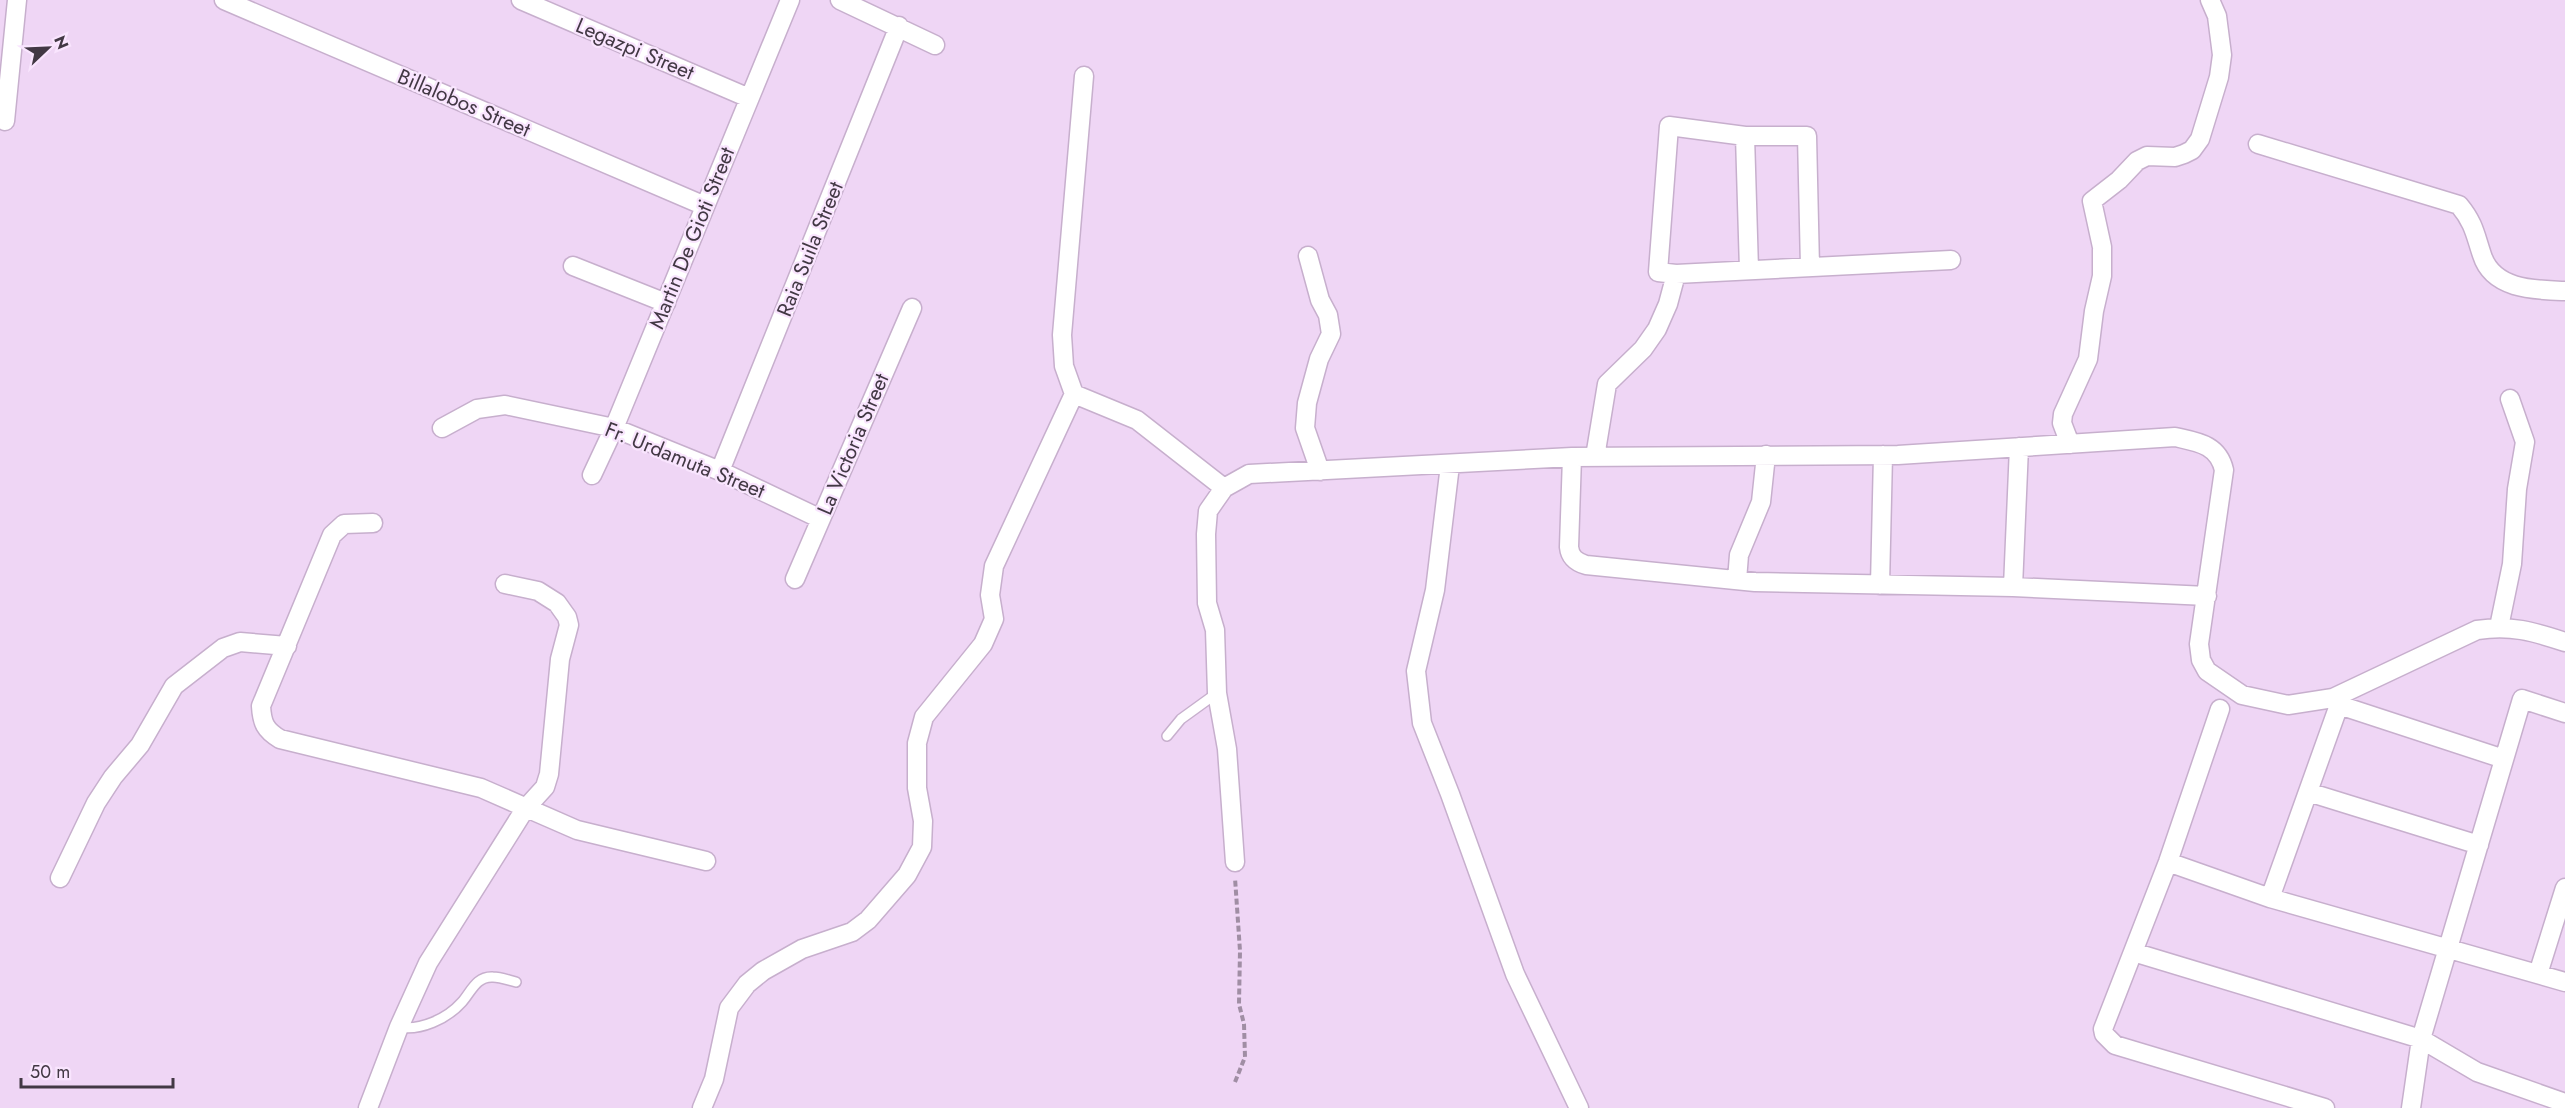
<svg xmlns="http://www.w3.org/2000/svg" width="2565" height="1108" viewBox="0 0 2565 1108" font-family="Jost,sans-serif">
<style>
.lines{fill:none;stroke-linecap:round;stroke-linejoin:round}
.service-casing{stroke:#c7afcd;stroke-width:12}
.minor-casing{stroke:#c7afcd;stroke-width:21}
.path{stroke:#a08ea4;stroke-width:4;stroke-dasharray:6 3;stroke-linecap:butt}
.service{stroke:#fff;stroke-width:9}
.minor{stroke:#fff;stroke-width:18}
.labels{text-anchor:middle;stroke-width:4.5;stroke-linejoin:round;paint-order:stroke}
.street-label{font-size:21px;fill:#423844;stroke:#f9e5fe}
</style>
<rect width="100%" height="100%" fill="#efd6f5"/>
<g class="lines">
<defs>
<path id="service" d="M1167,736L1181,719L1217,693
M399,1027C420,1031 447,1019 462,1002C471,992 476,976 493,977C500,977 508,980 516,982"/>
<path id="minor" d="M224,0L705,206
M521,0L749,98
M840,0L935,45
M1084,76L1062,335L1064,366L1074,394L1137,420L1224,488
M5,121L17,0
M2258,144L2459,205C2474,223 2475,234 2482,255C2493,290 2535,290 2565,291
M1308,256L1320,300L1328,315L1331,334L1319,359L1307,403L1305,428L1320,471
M573,266L666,303
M1749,270L1745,136H1807L1810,267
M1676,274L1658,272L1669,126L1745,136
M442,428L477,409L505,405L614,428L720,471L821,519
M2070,444L2062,423L2063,414L2088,359L2094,311L2102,276V247L2092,201L2119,180L2137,161L2147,156L2175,157L2184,154L2192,150L2200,139L2219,77L2222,55L2217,16L2210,0
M1572,457L1569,547C1570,557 1576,562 1586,565L1755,582L2013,587L2207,596
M1595,457L1607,384L1643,349L1657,329L1668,304L1676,274L1951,260
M1450,465L1435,590L1416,671L1422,723L1450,794L1515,974L1579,1108
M720,471L899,26
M592,475L614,428L790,0
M373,523L344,524L332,535L261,706C262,723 265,730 280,739L481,788L577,830L706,861
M795,579L912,308
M1737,580L1739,555L1761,502L1766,455
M1880,585L1883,455
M2013,587L2019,447
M2499,627L2512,564L2517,489L2525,442L2510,399
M2220,709L2168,862L2103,1029L2104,1034L2115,1045L2325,1108
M2308,792L2479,845
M1235,862L1227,749L1217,693L1215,630L1207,603L1206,534L1208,511L1224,488L1249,474L1572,457L1898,455L2175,437C2197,442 2218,444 2224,470L2199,644L2201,660L2207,671L2242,695L2288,705L2333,698L2477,630C2511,625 2532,631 2565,642
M2168,862L2270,898L2565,982
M60,878L96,803L113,777L140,745L174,686L223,648L240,642L287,646
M2270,898L2339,705L2504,759
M2133,952L2421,1039L2477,1072L2565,1103
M2538,974L2565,888
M368,1108L399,1027L428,963L525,809L545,787L549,774L560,659L569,625L567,617L557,603L538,591L505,584
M702,1108L714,1079L729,1008L747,984L763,971L802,949L852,932L868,920L907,875L922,847L923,821L917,788V743L924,717L983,644L994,619L990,595L994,566L1074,394
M2411,1108L2421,1039L2522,699L2565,713"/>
</defs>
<!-- service casing -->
<use href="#service" class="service-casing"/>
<!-- minor casing -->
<use href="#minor" class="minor-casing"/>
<!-- path -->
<path class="path" d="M1235,1082L1245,1057L1244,1024L1239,1004L1240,951L1235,878"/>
<!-- service -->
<use href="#service" class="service"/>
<!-- minor -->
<use href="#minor" class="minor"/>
</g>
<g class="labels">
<!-- street labels -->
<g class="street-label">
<text transform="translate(635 49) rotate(23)" y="7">Legazpi Street</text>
<text transform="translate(464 103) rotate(23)" y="7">Billalobos Street</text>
<text transform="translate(692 238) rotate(-68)" y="7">Martin De Gioti Street</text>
<text transform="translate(810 249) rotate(-68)" y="7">Raia Suila Street</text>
<text transform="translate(853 444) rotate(-67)" y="7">La Victoria Street</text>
<text transform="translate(685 460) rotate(22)" y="7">Fr. Urdamuta Street</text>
</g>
</g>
<!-- north arrow -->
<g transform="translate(48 48) rotate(67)" stroke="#f9e5fe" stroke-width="4.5" paint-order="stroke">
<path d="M0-4.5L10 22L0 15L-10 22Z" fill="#423844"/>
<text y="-9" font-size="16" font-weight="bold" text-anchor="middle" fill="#423844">N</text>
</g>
<!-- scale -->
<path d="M21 1078v9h152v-9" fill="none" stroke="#423844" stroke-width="3"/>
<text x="30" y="1078" font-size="18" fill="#423844" stroke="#f9e5fe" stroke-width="4.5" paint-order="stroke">50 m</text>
</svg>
